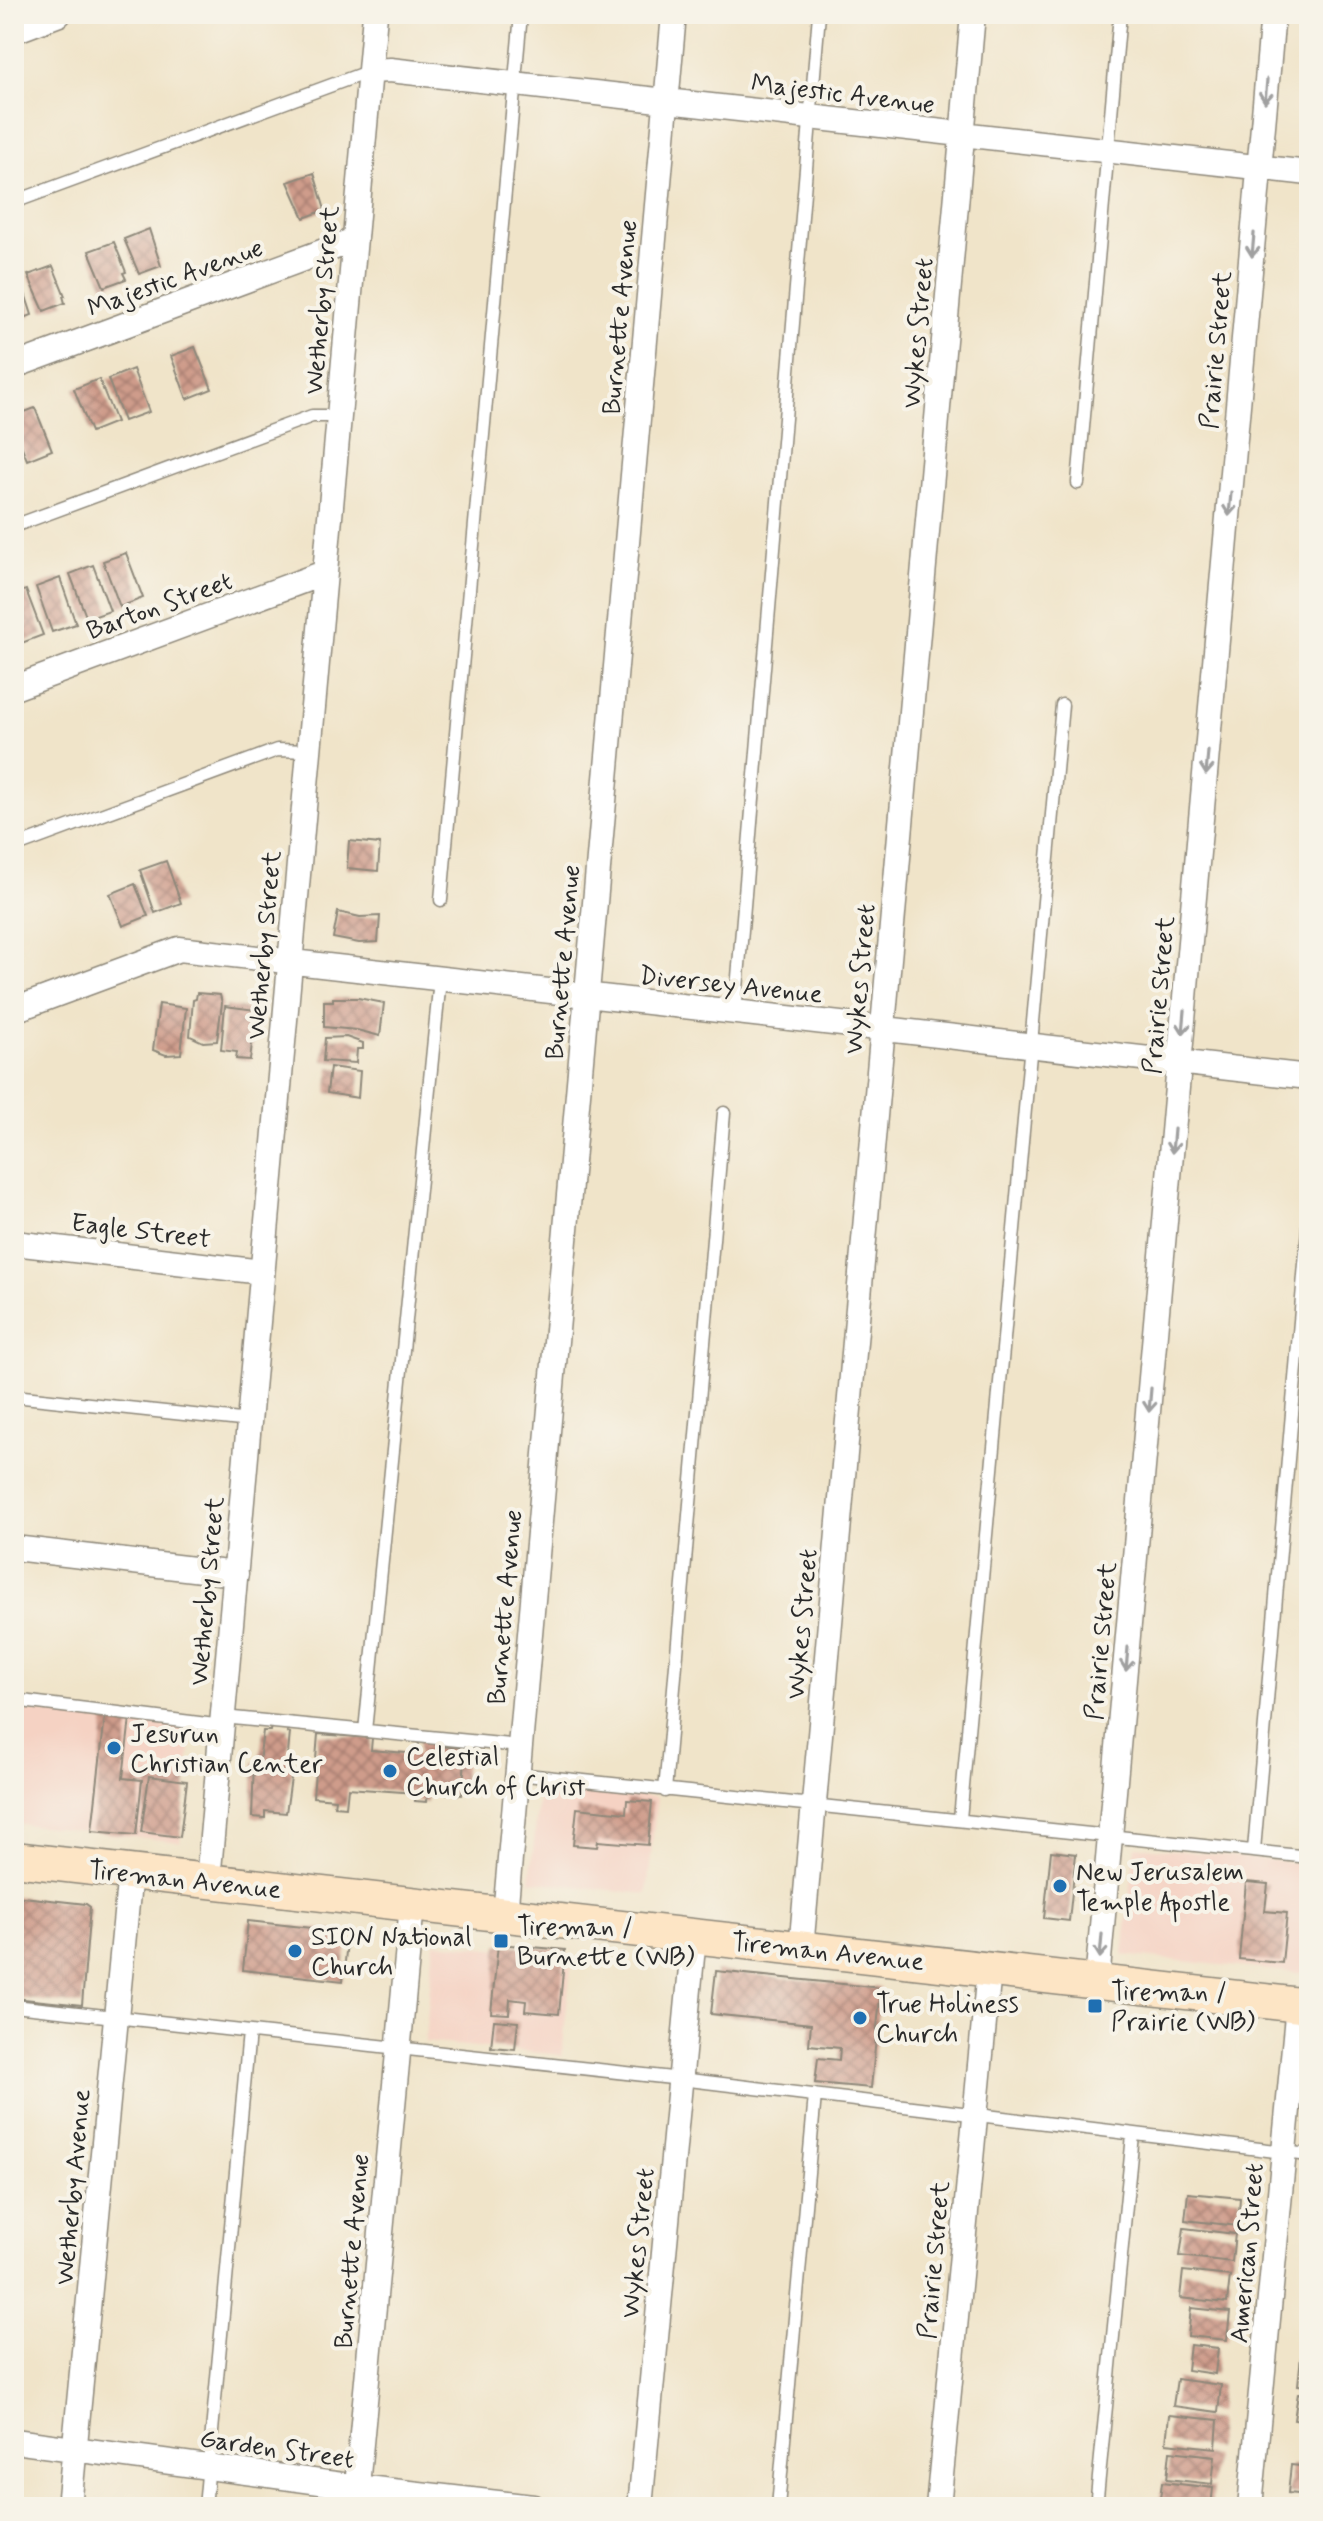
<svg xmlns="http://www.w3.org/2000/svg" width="1323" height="2521" viewBox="0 0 1323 2521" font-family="Mynerve,sans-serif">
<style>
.built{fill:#f5d2c3}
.building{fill:url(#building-cross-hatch)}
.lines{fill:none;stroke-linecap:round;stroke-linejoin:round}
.lane-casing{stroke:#8e887a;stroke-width:15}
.street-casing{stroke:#8e887a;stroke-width:27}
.secondary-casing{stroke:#8e887a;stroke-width:37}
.lane{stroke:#fff;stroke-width:12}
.street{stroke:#fff;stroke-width:24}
.secondary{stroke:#fde5c5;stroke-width:34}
.oneway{stroke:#a0a0a0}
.poi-dot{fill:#1f6fb2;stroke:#f7f3e8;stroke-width:3}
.labels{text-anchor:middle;stroke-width:8;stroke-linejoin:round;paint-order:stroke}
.street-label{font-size:26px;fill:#2b2b2b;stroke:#f7f3e8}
.poi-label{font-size:26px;fill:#2b2b2b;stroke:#f7f3e8;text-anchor:start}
</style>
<defs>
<pattern id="building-cross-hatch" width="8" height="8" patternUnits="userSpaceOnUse" patternTransform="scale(2)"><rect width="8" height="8" fill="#cf9c8b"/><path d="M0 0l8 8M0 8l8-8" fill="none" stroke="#a87f72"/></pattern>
</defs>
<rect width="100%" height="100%" fill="#f7f3e8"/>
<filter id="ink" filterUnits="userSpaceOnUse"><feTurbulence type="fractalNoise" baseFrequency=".0125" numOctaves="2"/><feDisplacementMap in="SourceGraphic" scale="16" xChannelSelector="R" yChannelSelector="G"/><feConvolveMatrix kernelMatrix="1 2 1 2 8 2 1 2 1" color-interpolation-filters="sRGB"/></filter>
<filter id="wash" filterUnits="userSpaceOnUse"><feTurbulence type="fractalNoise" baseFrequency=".006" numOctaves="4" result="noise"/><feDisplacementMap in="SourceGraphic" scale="32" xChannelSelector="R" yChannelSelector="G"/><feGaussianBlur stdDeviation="1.8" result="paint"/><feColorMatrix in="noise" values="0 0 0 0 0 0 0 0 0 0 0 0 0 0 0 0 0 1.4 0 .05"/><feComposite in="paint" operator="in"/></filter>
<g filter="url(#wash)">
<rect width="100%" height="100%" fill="#f0e4c9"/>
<!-- built -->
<path class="built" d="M14,1709L192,1729L180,1842L14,1823Z
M540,1784L657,1797L647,1894L530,1881Z
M1135,1846L1309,1864V1974L1123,1955Z
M434,1943L572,1955L562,2055L425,2042Z"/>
<g id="blocks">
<!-- building -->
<path class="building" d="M314,173L325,210L304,218L288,182Z
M149,229L161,266L139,274L124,239Z
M114,242L126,272L123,273L126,279L104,287L89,251Z
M53,266L65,296H63L65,303L44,311L28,275Z
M20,278L32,315L14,322V281Z
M195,347L212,389L187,399L171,356Z
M133,369L149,412L124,421L108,379Z
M99,379L116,422L91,432L74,389Z
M35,408L52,450L27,460L14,427V416Z
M126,553L143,598L120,607L103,561Z
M93,565L110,611L87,619L70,574Z
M60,578L76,624L52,632L36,587Z
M26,590L43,635L19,644L14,630V594Z
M349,841L380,844L378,871L347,868Z
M166,861L181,903L155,913L140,870Z
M135,884L148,916L123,926L110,894Z
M338,912L360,917L380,916L378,942L359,943L333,938Z
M197,993L220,995L222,1003L217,1041L203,1042L190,1036L193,1000L196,999Z
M333,998H358L384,1003L380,1036L357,1030L324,1027V1001H333Z
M159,1004L186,1008L181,1054L166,1055L153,1050Z
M225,1006L256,1010L250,1060L236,1059L237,1052L221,1050Z
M346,1037L363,1043V1049H357L356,1063L323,1061L325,1038Z
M330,1067L360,1071L358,1098L327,1093Z
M105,1716L130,1718L123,1778L142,1780L136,1835L92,1831Z
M271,1727L288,1728L287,1732L290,1733L287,1764H293L286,1813L265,1811V1818L252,1817L254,1762H259L263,1731H270Z
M318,1734L372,1738L371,1750L418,1754L419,1739L437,1741V1746L466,1748L462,1795L428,1792L427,1802L415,1801L416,1793L348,1788L346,1807L334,1806L335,1799L313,1797Z
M149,1776L187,1781L180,1837L141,1832Z
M627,1800L652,1802L648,1845L598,1841L597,1847L573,1845L577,1808L626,1813Z
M1051,1851L1076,1854L1069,1921L1044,1918Z
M1246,1882L1268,1884L1265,1911L1287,1913L1282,1963L1239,1959Z
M14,1896L86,1904L90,1907L82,2005L14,1998Z
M248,1921L348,1932L343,1981L243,1970Z
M498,1944L565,1950L559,2014L525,2011L526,2001L510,1999L509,2014L491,2013Z
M716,1971L881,1988L871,2088L815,2083L818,2058L839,2060L840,2048L809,2045L811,2024L711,2014Z
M494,2020L518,2022L515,2049L491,2047Z
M1188,2193L1240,2198L1238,2226L1185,2220Z
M1184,2228L1235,2234L1232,2262L1180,2256Z
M1183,2271L1230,2276L1227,2303L1180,2298Z
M1307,2280H1309V2312L1304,2311Z
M1191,2308L1230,2312L1227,2340L1188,2336Z
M1190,2345L1218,2348L1215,2374L1187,2370Z
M1301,2356L1309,2357V2386L1298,2385Z
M1177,2379L1221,2385L1218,2412L1173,2406Z
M1298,2393L1309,2394V2422L1294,2420Z
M1169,2415L1218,2420L1216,2448L1166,2443Z
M1170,2451L1215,2456L1212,2484L1167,2479Z
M1291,2465L1309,2467V2495L1288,2493Z
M1162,2482L1213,2488L1211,2507H1159Z"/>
</g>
</g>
<g filter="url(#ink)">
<use href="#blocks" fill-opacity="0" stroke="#8e887a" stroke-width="2"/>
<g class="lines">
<defs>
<path id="lane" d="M14,202L370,71
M1078,483L1120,14
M14,526L312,416H338
M14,847L277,750L309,751
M441,900L521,14
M735,1013L819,14
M14,1396L250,1421
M14,1700L223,1726
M223,1717L520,1746
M365,1731L440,979
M517,1774L1309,1857
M665,1791L724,1113
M960,1819L1062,705
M1254,1850L1309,1218
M14,2006L681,2079L1309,2155
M205,2507L249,2032
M778,2507L815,2095
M1096,2507L1133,2135"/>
<path id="street" d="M14,31L59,14
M370,71L390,70L1309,173
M14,366L354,240
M14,688L324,573
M14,1010L179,949L1309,1077
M14,1243L262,1272
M14,1548L236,1574
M208,1881L375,14
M505,1915L674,14
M801,1949L973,14
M1097,1982L1273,14
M14,2441L357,2487L533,2507
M69,2507L130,1872
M355,2507L412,1905
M640,2507L694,1936
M938,2507L989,1970
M1250,2507L1298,2005"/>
<path id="secondary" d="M14,1859L1309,2006"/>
</defs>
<!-- lane casing -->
<use href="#lane" class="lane-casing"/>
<!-- street casing -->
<use href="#street" class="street-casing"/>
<!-- secondary casing -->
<use href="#secondary" class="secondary-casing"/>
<!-- lane -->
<use href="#lane" class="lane"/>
<!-- street -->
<use href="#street" class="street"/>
<!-- secondary -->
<use href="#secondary" class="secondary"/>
</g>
<!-- one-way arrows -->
<defs><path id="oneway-shaft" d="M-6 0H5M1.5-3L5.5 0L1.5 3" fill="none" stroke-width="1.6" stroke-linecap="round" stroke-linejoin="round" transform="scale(2)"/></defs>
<g class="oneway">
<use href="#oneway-shaft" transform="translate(1266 91) rotate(95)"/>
<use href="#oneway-shaft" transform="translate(1253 245) rotate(95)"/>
<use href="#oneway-shaft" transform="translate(1230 504) rotate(95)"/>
<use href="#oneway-shaft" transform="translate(1207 763) rotate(95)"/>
<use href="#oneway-shaft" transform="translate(1184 1022) rotate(95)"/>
<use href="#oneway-shaft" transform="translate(1173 1141) rotate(95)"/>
<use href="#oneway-shaft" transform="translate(1150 1400) rotate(95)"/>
<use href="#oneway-shaft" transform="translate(1127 1659) rotate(95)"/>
<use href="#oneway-shaft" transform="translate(1101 1946) rotate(95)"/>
</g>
</g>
<!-- markers -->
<g class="poi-dot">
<circle cx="114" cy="1748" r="8"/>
<circle cx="390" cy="1771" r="8"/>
<circle cx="1060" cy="1886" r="8"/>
<rect x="493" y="1933" width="16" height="16" rx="4"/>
<circle cx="295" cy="1951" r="8"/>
<rect x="1087" y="1998" width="16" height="16" rx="4"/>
<circle cx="860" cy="2018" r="8"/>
</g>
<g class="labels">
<!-- street labels -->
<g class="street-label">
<text transform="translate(843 93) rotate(7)" y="9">Majestic Avenue</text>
<text transform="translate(175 277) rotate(-20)" y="9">Majestic Avenue</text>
<text transform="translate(321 300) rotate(-85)" y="9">Wetherby Street</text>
<text transform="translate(619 317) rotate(-85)" y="9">Burnette Avenue</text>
<text transform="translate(917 333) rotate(-85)" y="9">Wykes Street</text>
<text transform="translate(1215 350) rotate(-85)" y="9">Prairie Street</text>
<text transform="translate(159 605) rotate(-20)" y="9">Barton Street</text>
<text transform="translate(263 945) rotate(-85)" y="9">Wetherby Street</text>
<text transform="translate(562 962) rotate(-85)" y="9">Burnette Avenue</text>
<text transform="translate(859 979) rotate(-85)" y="9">Wykes Street</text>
<text transform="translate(731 984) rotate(6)" y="9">Diversey Avenue</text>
<text transform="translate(1158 995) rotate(-85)" y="9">Prairie Street</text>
<text transform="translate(141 1230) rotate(7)" y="9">Eagle Street</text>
<text transform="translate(206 1591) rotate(-85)" y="9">Wetherby Street</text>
<text transform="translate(504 1607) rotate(-85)" y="9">Burnette Avenue</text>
<text transform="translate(801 1624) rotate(-85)" y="9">Wykes Street</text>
<text transform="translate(1100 1641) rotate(-85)" y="9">Prairie Street</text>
<text transform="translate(185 1879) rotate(6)" y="9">Tireman Avenue</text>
<text transform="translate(828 1951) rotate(6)" y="9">Tireman Avenue</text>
<text transform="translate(72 2187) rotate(-85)" y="9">Wetherby Avenue</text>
<text transform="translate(637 2243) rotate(-84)" y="9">Wykes Street</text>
<text transform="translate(351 2251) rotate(-85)" y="9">Burnette Avenue</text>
<text transform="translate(1246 2253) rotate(-85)" y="9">American Street</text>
<text transform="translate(933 2260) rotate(-85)" y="9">Prairie Street</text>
<text transform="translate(277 2448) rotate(8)" y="9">Garden Street</text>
</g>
<!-- poi labels -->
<g class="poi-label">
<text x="130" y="1742">Jesurun<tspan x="130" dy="30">Christian Center</tspan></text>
<text x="406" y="1765">Celestial<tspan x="406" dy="30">Church of Christ</tspan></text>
<text x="1076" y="1880">New Jerusalem<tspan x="1076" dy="30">Temple Apostle</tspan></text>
<text x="517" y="1935">Tireman /<tspan x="517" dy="30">Burnette (WB)</tspan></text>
<text x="311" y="1945">SION National<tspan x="311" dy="30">Church</tspan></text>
<text x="1111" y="2000">Tireman /<tspan x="1111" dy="30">Prairie (WB)</tspan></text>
<text x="876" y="2012">True Holiness<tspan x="876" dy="30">Church</tspan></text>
</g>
</g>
<!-- margin -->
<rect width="1323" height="2521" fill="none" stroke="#f7f3e8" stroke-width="48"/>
</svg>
